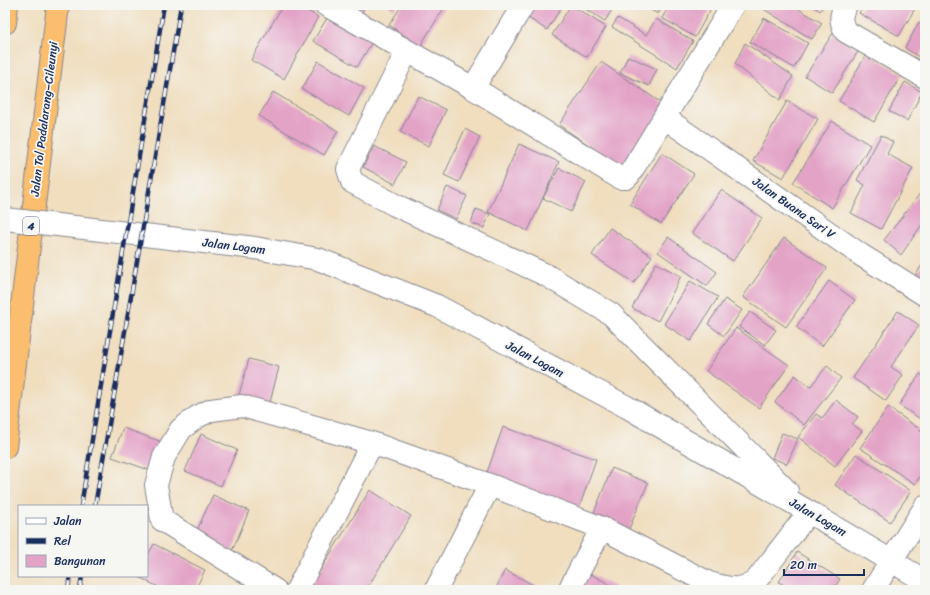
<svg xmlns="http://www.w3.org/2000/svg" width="930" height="595" viewBox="0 0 930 595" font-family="Sriracha,sans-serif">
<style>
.building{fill:#e3a3c7}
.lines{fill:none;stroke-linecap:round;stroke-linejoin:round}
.minor-casing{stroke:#86868e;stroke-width:24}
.highway-casing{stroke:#86868e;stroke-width:24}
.minor{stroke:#fff;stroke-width:22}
.highway{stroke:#fabe6e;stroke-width:22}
.rail-casing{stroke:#1b2f5e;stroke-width:4.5}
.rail{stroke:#f6f6f2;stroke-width:3;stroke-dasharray:9;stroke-linecap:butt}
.minor-bridge-casing{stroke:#86868e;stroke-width:24;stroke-linecap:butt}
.minor-bridge{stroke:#fff;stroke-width:22}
.labels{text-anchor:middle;stroke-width:3.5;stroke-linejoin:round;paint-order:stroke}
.shield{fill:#f6f6f2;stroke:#5d6b8a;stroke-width:1}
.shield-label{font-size:11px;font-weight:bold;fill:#1b2f5e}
.street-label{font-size:12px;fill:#1b2f5e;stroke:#f6f6f2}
</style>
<rect width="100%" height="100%" fill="#f6f6f2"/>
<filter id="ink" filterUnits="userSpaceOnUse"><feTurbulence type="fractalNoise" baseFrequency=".025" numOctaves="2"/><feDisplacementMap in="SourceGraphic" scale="8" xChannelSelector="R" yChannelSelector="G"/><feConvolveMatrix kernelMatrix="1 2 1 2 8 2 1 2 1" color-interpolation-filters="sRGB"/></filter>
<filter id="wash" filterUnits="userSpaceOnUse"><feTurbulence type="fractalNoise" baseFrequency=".012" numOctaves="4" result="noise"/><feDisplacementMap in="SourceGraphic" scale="16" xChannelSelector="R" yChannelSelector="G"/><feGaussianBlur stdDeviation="0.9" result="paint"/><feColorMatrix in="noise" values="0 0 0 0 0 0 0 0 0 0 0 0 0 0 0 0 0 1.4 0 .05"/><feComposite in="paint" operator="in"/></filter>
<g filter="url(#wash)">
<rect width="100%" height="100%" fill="#f0debf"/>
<g id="blocks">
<!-- building -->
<path class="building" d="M283,5H298L318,17L284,79L251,60Z
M349,5H366L361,13Z
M387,5H397L394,9Z
M402,5H446L420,46L389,25Z
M530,5H563L547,30L524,15Z
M571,5L606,27L587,57L552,35Z
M579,5H615L605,21Z
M642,5H663L658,14Z
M670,5H713L695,37L662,18Z
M757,5H792L822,23L812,39Z
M811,5H824L820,11Z
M864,5H917L899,36L859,13Z
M329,15L372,42L357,67L313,41Z
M618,18L646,35L656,19L693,41L677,68L612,27Z
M764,18L808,43L794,68L750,42Z
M919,22L925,26V46L919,57L905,48Z
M833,33L859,50L832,93L805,76Z
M745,43L793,76L780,100L735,64Z
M867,53L902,74L874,122L839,101Z
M628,56L657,69L649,86L620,73Z
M318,61L364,88L349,116L302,89Z
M601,62L669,108L627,171L559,125Z
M905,82L922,92L907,121L889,111Z
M273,92L338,131L324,155L259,116Z
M418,96L446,110L429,146L400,132Z
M787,101L818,119L783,178L753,161Z
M832,121L870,145L832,208L793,183Z
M465,129L480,137L459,182L444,175Z
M881,135L893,142L887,154L913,168L881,229L851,213L865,185L857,180Z
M519,144L559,162L528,231L488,212Z
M374,146L406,162L395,184L363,167Z
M662,153L694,174L661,224L630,204Z
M559,168L586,182L571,212L543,198Z
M447,187L467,196L456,219L437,210Z
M925,187V220L901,255L884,240Z
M721,190L762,218L733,261L692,233Z
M476,209L490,214L484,228L471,223Z
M610,228L652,256L634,283L592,255Z
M668,237L717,272L707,286L658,252Z
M784,238L827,268L786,327L743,297Z
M925,260V291L910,284Z
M656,263L681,276L658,321L632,308Z
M690,281L718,297L691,341L664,324Z
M829,281L855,300L822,346L796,327Z
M725,299L742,310L724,336L708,324Z
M898,311L919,325L891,367L903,375L886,401L853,378Z
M750,312L776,330L765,345L739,327Z
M736,328L789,365L759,408L706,371Z
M249,359L279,367L268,410L237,402Z
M827,366L841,378L804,425L775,402L795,375L810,387Z
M920,374L925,377V422L899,405Z
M836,400L858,417L852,424L862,431L835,466L798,437L816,414L822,418Z
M888,407L925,433V469L915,484L860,448Z
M503,427L596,459L578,511L485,478Z
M123,428L162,442L152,471L112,457Z
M782,433L798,439L787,464L772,458Z
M201,434L237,450L221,486L185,471Z
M856,454L911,491L890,522L835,485Z
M612,468L648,483L627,534L591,520Z
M370,490L411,516L366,590H308Z
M213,495L249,511L232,551L195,535Z
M154,544L205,570L195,590H164L137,576H147V557Z
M797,552L840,579L833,590H792L779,582Z
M505,570L541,589L540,590H495Z
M585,571L620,590H575Z"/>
</g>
</g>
<g filter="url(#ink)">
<use href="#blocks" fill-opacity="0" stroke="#86868e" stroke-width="1"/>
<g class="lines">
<defs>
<path id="minor" d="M326,5L473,88L620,178H626L629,175L733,5
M846,5C840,15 840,20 845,31L925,77
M407,51L348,169L352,182L395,205L546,275L611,314L787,491
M473,88L523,5
M665,118L861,255L925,295
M110,231L255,248L318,259L437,306L627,407L809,512L925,581
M275,590L162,520L156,485L164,457L181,429L197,417L211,410L242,406L372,443L490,485L602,528L709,583
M297,590L372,443
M436,590L490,485
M569,590L602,528
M705,590L709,583C729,588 736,592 755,582L809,512
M873,590L925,507"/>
<path id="highway" d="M5,23L7,5
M5,447L58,5"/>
</defs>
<!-- minor casing -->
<use href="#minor" class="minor-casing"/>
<!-- highway casing -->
<use href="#highway" class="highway-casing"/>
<!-- minor -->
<use href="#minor" class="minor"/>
<!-- highway -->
<use href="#highway" class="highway"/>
<defs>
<path id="rail" d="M81,506L164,5
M95,506L181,5
M68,590L70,576
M80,590L82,576"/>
</defs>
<!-- rail casing -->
<use href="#rail" class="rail-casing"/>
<!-- rail -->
<use href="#rail" class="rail"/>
<defs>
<path id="minor-bridge" d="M5,219L110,231"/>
</defs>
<!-- minor-bridge casing -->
<use href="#minor-bridge" class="minor-bridge-casing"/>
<!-- minor-bridge -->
<use href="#minor-bridge" class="minor-bridge"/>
</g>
</g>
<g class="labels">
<!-- shield labels -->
<rect class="shield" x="23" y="217" width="16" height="18" rx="3"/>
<g class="shield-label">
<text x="31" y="230">4</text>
</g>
<!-- street labels -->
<g class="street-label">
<text transform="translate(44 119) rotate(-83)" y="4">Jalan Tol Padalarang–Cileunyi</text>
<text transform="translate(794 208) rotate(35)" y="4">Jalan Buana Sari V</text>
<text transform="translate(234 246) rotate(7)" y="4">Jalan Logam</text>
<text transform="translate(535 359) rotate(28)" y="4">Jalan Logam</text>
<text transform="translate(818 517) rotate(30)" y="4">Jalan Logam</text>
</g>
</g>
<!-- margin -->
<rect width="930" height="595" fill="none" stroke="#f6f6f2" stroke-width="20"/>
<!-- legend -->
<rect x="18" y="505" width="130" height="72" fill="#f6f6f2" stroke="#9ea6b7"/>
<rect x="26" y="518" width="20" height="6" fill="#ffffff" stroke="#9ea6b7"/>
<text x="54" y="525" font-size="12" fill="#1b2f5e">Jalan</text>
<rect x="26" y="538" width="20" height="6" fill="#1b2f5e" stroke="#9ea6b7"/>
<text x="54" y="545" font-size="12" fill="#1b2f5e">Rel</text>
<rect x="26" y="555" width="20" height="12" fill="#e3a3c7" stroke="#9ea6b7"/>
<text x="54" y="565" font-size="12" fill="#1b2f5e">Bangunan</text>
<!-- scale -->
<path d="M784 569v6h80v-6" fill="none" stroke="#1b2f5e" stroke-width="2"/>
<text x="790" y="569" font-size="12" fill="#1b2f5e" stroke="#f6f6f2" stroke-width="3" paint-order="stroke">20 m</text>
</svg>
